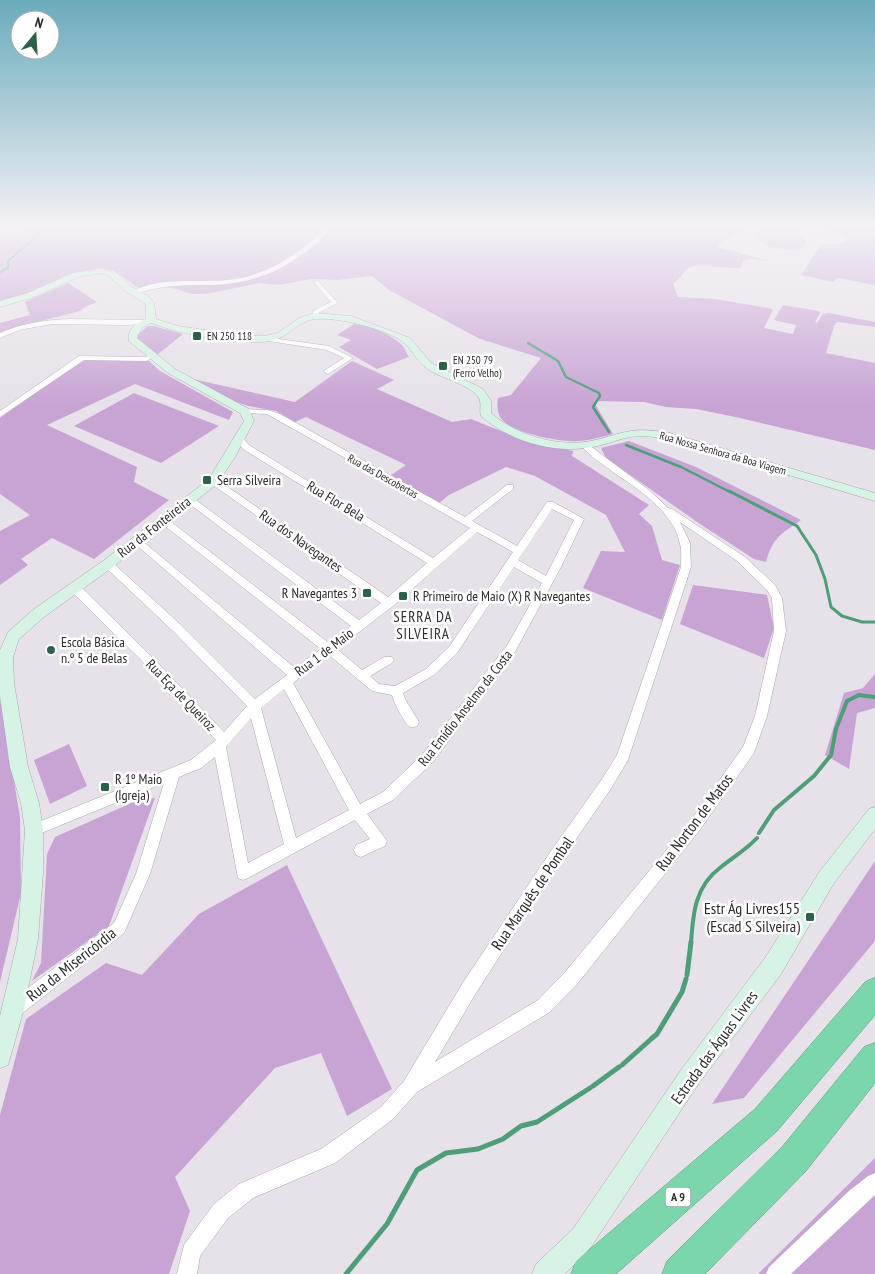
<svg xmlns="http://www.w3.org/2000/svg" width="875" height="1274" viewBox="0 0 875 1274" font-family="'PT Sans Narrow',sans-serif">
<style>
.green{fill:#c8a4d4}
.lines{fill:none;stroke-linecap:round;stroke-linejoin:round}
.stream-far4{stroke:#4e9e7a;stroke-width:2}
.stream-far3{stroke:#4e9e7a;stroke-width:2.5}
.stream-far2{stroke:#4e9e7a;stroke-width:3}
.stream-far1{stroke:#4e9e7a;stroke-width:4}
.stream{stroke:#4e9e7a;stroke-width:5}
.street-casing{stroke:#aba5ad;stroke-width:1}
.secondary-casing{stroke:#aba5ad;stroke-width:1}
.highway-casing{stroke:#609a80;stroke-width:1}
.street{fill:#fff;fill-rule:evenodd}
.secondary{fill:#d7f3e6;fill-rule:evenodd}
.highway{fill:#7bd6ac;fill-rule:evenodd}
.poi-dot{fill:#2b634a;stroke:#fff;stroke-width:2}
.labels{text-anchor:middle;stroke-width:5;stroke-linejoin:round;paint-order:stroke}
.far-poi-label{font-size:11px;fill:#2d2a2d;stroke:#fff;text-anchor:start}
.far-street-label{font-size:11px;fill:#2d2a2d;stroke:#fff}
.shield{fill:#fff;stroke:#6c6a6c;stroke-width:1}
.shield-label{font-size:12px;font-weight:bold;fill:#2d2a2d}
.poi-label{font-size:14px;fill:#2d2a2d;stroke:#fff;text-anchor:start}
.street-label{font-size:14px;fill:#2d2a2d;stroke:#fff}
.neighbourhood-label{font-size:15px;letter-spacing:1px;fill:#2d2a2d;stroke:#fff}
.near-street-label{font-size:16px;fill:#2d2a2d;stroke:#fff}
.near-poi-label{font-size:16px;fill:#2d2a2d;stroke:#fff;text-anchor:end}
</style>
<rect width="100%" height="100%" fill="#e7e1e9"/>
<!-- green -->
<path class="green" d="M0,227H748L719,243L718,247L770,261L749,259L743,261L740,268C726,270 698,261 687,269C682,274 678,280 673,284L678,297L715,299L769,308L773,310L764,328L793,334L796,325L774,320L783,305L819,311L820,313L815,322L817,323L823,314L829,313L875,322V327L837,322L834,326L826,353L875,363V450L740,418L696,409L666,407L644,402L596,401L595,404L613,434C602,437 591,440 579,441C562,443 509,433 500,417C497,410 497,404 498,398L511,395L541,358L480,339L389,290L372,276L338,280L312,279L278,285L260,283L206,294H191L177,289L159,286L140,289L117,273L102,268L77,272L32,293L0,302V232H37L0,229Z
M759,227H875V285L838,278L833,282L801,275L821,244L844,243L848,238C831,229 815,229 796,230L806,238L805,245L798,251L769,247L754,236Z
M68,283L97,302L85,307L80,311L14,328L0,333V323L30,315L25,302Z
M354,324C368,324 393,335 403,346C405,349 407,354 409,357L377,369L339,347L351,340L337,335Z
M148,326H154L183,334L157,355L139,341L136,336Z
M89,359L149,361L160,371L233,412L229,420L135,384L47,425L137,467L134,482L169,500L94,559L52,538L21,559L28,565L0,585V531L30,515L0,494V418L77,363Z
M352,361L394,380L377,389L452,422L471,419L523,440L573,451L572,456L649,505L639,514L652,526L662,560L680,565L662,620L583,588L601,551L625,552L606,515L535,476L506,467L449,495L438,504L391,475L406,465L306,417L295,422L276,411L249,406L220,397L193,379L295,402Z
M134,393L219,426L161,463L74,426Z
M629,441L696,467L801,520C780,535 773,537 766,562L754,559L700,524L606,458L601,448Z
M693,585L767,595L774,628L764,658L680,624Z
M875,674V708L857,713L849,769L825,755L844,693L863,688Z
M0,699L20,817L21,893L0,982Z
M69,744L87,786L50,804L34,760Z
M155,798L109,926L32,981L41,963L47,854L55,837L138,800Z
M875,861V941L744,1098L712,1104Z
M287,865L392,1089L347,1116L321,1053L275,1068L175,1177L190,1211L169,1274H0V1115L26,1019L106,963L142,975L199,914Z
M875,1158V1274H758Z"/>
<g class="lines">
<!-- stream-far4 -->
<path class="stream-far4" d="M0,272L8,268V261L47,227"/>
<!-- stream-far3 -->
<path class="stream-far3" d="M528,343L558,361L566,377L599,393L600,396L593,407L609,432
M626,445L681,467L732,493"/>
<!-- stream-far2 -->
<path class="stream-far2" d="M729,491L797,526L816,555L825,579L831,607L842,616L862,622H875"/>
<!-- stream-far1 -->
<path class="stream-far1" d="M759,833L774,810L814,776L831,755L836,729L847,701L859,695L875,697
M691,943C693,913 695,886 721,867C733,857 746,850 757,838"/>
<!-- stream -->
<path class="stream" d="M687,975L691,942
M651,1039L657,1034L682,992L686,979
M622,1065L649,1041
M593,1086L619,1067
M346,1274L387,1224L417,1170L446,1153L478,1149L503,1139L521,1126L537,1122L590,1088"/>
<defs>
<path id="street" d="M327,227H333C305,258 268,280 227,284C209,286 191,284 173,286C159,287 148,290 135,294L132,292C156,276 199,283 227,280C268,276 298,254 327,227Z
M317,280L338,303L318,313V316L315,318L312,316L313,311L331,302L314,282Z
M70,319L144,320L147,322L144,324L127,325L52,324L19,330L0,338V333C23,323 45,320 70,319Z
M264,337L329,346L353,358L328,374L324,372L325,370L344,358L327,350L262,340V338Z
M151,355L155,357L146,361L84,360L0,417V411L79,356L145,357Z
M242,409L268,410L280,414L465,517L507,485H513V489L472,521L517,546L547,502H553L584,519L562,565L516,650L433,762L393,800L367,814L387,841L385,846L361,857L356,855L354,850L356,845L370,839L355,820L248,878L243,880L238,878L215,757L201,768L179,777L150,874L124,933L20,1015L14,1017L8,1015L6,1009L8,1003L114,923L136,874L164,783L34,836L29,834L27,830L29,826L191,760L216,740L140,659L71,591L70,588L71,585H79L148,653L224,732L247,706L173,631L104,566L103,564L104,562H112L181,625L255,699L287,675L134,543L132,541L134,539H140L295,668L321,649L160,522V518H166L329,643L351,626L187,502V498H193L359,620L381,603L210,483V479H216L388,597L427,563L243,449L235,439L236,437H242L249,445L433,558L470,528L274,418L267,414L242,413ZM552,509L574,520L546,576L518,560ZM477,532L513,552L449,647L426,669L395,686L379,684L370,676L392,663L394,660L392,657H384L362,670L337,649L393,606ZM514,567L542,583L508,644L423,754L383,792L360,804L293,683L329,655L372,691L392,695C393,701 404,722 409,726C412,728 414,727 417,726L419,722L405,699L403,693L434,675L457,653ZM284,689L349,810L296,838L261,708ZM251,718L284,844L248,863L226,747Z
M585,442L649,490L668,508L672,509L745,557L775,585L782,598L786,631L767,716L754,753L699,831L578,983L550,1012L417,1092L393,1119L335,1163L253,1198L228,1218L200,1256L197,1274H177L184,1245L214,1204L239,1184L321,1149L381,1107L404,1081L464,981L551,851L602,779L617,755L681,567C681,560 682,551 680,544C674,512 638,489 613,472C602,463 590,457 581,445ZM680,522L737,561L767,590L772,598L774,631L755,716L743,747L689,823L566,971L538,1000L435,1062L476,993L561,861L612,787L628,760L691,567L690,543Z
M875,1173V1195L791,1274H766L769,1267L850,1190L868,1176Z"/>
<path id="secondary" d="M100,269L114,271L130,286L147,295L154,303L156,319L178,326L244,336H264L278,333L299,318L315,313L351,316L410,338L431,363L483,389L491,401V413C515,434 553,446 585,442C601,440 616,433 631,431C643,429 654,431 666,432L875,493V501L665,438C654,437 642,435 630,437C615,440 601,447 585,448C550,453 508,440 481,416C479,411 482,404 479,398C471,384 437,378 424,366C416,360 412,349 404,343C389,329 326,313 307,321C289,329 286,340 263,342C231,344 181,334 151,323C144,326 139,330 137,338L175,369L249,409L254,421L235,457L217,484L113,567L44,617L19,639L13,657L14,683L28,767L39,803L43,830V873L38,939L24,1009L8,1065L0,1068V1016L18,939L25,830L21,803L10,767L0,696V650L8,632L34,609L103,561L209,479L244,421L240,413L168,373L129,341C126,330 137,322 146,319V304L124,290L108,275L100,273L78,277L34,297L0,307V301L28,293L73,273Z
M875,807V829L834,883L781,974L697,1086L591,1247L565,1274H532L536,1264L573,1229L681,1070L765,958L820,871L869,809Z"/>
<path id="highway" d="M875,978V1015L777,1131L616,1274H571L576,1261L755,1109L865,982Z
M875,1043V1083L806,1171L705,1274H662L667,1261L782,1147L864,1047Z"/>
</defs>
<!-- street casing -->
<use href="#street" class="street-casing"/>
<!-- secondary casing -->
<use href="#secondary" class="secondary-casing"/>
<!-- highway casing -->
<use href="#highway" class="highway-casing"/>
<!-- street -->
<use href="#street" class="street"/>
<!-- secondary -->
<use href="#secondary" class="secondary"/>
<!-- highway -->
<use href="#highway" class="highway"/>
</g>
<!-- sky -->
<linearGradient id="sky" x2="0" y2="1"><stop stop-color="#6aabbc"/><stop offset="0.56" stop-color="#f4f2f5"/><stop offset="1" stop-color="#f4f2f5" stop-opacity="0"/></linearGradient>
<rect width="875" height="405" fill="url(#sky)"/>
<!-- markers -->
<g class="poi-dot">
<rect x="192" y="331" width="10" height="10" rx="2.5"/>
<rect x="438" y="361" width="10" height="10" rx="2.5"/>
<rect x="202" y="475" width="10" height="10" rx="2.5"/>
<rect x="362" y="588" width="10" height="10" rx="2.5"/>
<rect x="398" y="591" width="10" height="10" rx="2.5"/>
<circle cx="51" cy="650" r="5"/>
<rect x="100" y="782" width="10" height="10" rx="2.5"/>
<rect x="805" y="912" width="10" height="10" rx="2.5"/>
</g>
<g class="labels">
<!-- far-poi labels -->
<g class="far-poi-label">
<text x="207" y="340">EN 250 118</text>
<text x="453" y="364">EN 250 79<tspan x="453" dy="13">(Ferro Velho)</tspan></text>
</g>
<!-- far-street labels -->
<g class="far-street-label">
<text transform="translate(723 453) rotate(16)" y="4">Rua Nossa Senhora da Boa Viagem</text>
<text transform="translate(383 476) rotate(29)" y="4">Rua das Descobertas</text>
</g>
<!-- shield labels -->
<rect class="shield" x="665.5" y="1187.5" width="25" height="19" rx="4"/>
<g class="shield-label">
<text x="678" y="1201">A 9</text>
</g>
<!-- poi labels -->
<g class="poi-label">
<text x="217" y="485">Serra Silveira</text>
<text x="357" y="598" text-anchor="end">R Navegantes 3</text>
<text x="413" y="601">R Primeiro de Maio (X) R Navegantes</text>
<text x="61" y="647">Escola Básica<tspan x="61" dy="16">n.º 5 de Belas</tspan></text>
<text x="115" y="784">R 1º Maio<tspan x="115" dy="16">(Igreja)</tspan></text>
</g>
<!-- street labels -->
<g class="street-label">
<text transform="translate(336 501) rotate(31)" y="5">Rua Flor Bela</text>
<text transform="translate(154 527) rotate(-38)" y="5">Rua da Fonteireira</text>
<text transform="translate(301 541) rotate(35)" y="5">Rua dos Navegantes</text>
<text transform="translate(324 652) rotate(-37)" y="5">Rua 1 de Maio</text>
<text transform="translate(181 695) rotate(46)" y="5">Rua Eça de Queiroz</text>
<text transform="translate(465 708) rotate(-52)" y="5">Rua Emídio Anselmo da Costa</text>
</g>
<!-- neighbourhood labels -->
<g class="neighbourhood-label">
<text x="423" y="622">SERRA DA<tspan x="423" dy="17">SILVEIRA</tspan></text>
</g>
<!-- near-street labels -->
<g class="near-street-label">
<text transform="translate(694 822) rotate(-53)" y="6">Rua Norton de Matos</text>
<text transform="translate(532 893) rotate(-56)" y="6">Rua Marquês de Pombal</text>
<text transform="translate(71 964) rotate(-38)" y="6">Rua da Misericórdia</text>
<text transform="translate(714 1047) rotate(-54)" y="6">Estrada das Águas Livres</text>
</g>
<!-- near-poi labels -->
<g class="near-poi-label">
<text x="800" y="914">Estr Ág Livres155<tspan x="800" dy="18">(Escad S Silveira)</tspan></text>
</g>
</g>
<!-- north arrow -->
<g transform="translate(35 35) rotate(18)"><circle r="24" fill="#ffffff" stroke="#abaaab"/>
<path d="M0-4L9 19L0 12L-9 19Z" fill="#2b634a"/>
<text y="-8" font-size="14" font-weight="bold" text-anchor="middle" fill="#2d2a2d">N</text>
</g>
</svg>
